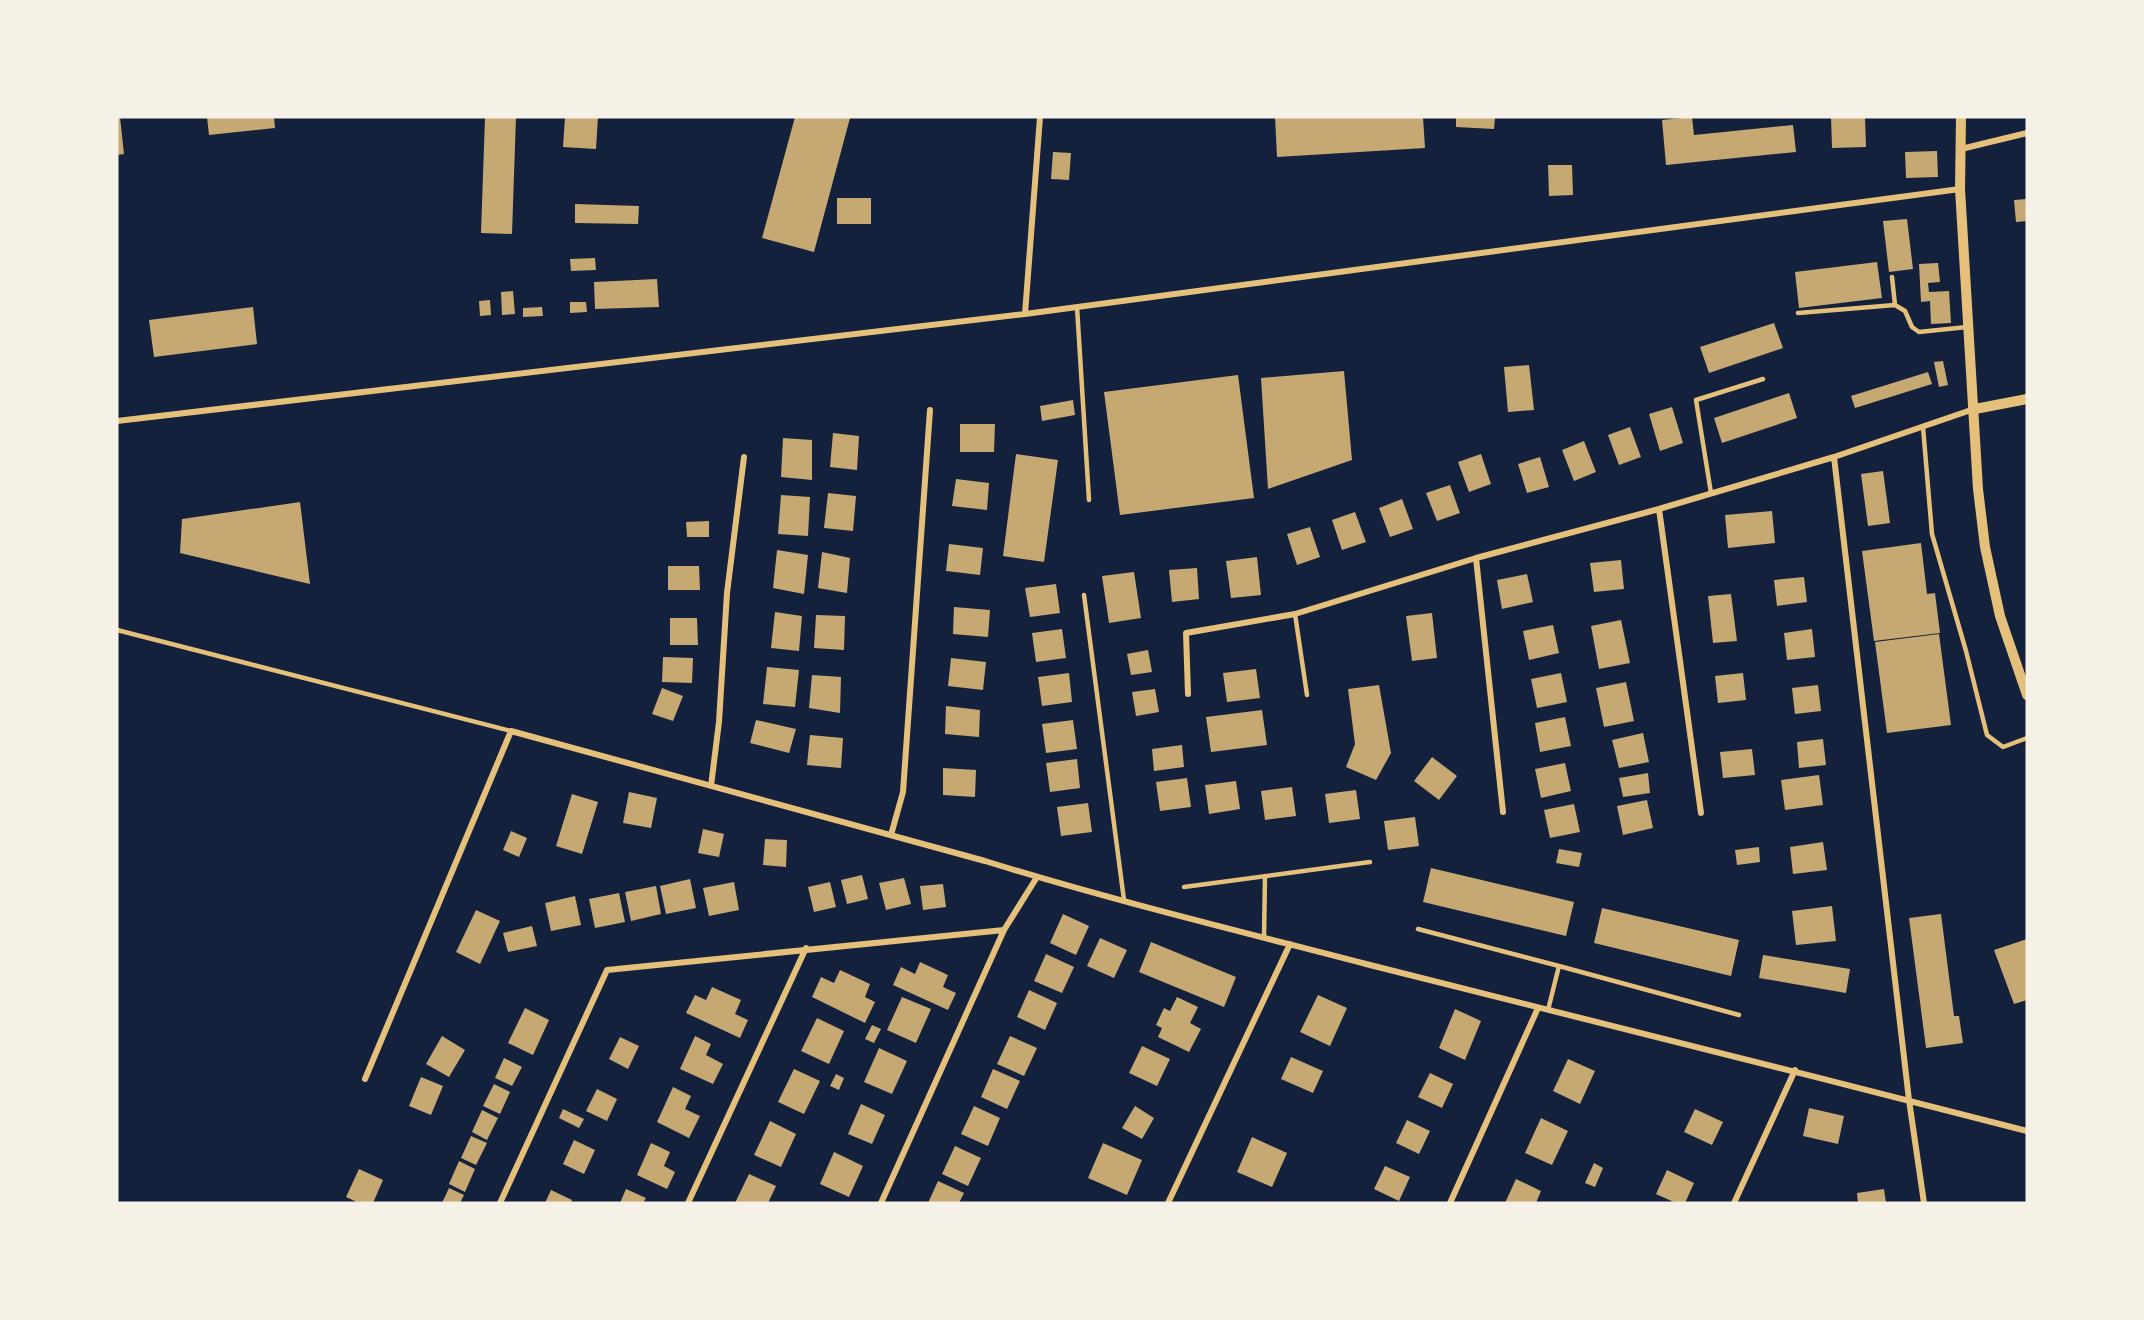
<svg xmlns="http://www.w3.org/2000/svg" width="2144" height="1320" viewBox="0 0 2144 1320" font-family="'IBM Plex Serif',serif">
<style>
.building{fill:#c6a872}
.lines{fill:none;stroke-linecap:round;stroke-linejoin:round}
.service{stroke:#e5c07b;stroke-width:4.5}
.minor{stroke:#e5c07b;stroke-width:6}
.tertiary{stroke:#e5c07b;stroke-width:10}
</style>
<rect width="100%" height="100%" fill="#14213d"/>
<!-- building -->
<path class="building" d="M117,117H120L124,154L117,155Z
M207,117H274L275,128L209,135Z
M485,117H516L512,234L481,233Z
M565,117H598L596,149L563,147Z
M795,117L850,118L814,252L762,238Z
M1275,117H1423L1425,148L1277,157Z
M1456,117H1495L1494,129L1456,127Z
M1692,117L1694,135L1793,125L1796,152L1666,165L1662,120Z
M1831,117H1865L1866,147L1832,148Z
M1937,151L1938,177L1906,178L1905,152Z
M1053,152L1071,153L1069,180L1051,179Z
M1548,165H1572L1573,195L1549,196Z
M837,198H871V224H837Z
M2027,199V221L2016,222L2014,200Z
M575,204L639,206L638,224L575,223Z
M1907,219L1913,269L1889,272L1883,221Z
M595,258L596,270L571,271L570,259Z
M1877,262L1882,298L1799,308L1795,272Z
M1938,263L1940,282L1928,283L1929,292L1949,291L1951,323L1931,324L1930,301L1921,302L1919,264Z
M657,279L659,307L595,309L594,282Z
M513,291L515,314L502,315L501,292Z
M490,300L491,315L480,316L479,301Z
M570,302H586L587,312L570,313Z
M253,307L257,344L154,357L149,320Z
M542,307L543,316L523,317V308Z
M1774,323L1783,348L1709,373L1700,347Z
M1943,361L1948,385L1939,387L1934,362Z
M1529,365L1534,410L1508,412L1504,367Z
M1344,371L1352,460L1268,489L1261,378Z
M1928,372L1932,384L1855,408L1851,396Z
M1238,375L1254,498L1120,515L1104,392Z
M1789,393L1797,418L1722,443L1714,418Z
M1073,400L1075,415L1042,421L1040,406Z
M1672,407L1683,443L1660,451L1649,414Z
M960,424H995L994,452H960Z
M1630,427L1641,457L1619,465L1608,435Z
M833,433L859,436L857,470L830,467Z
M783,438L812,440V480L781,477Z
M1584,441L1596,472L1574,481L1562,450Z
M1016,454L1058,460L1044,562L1003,556Z
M1481,454L1491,484L1469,492L1458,462Z
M1540,457L1549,487L1527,493L1518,464Z
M1883,471L1890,523L1868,526L1861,474Z
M956,479L989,483L987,510L952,506Z
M1450,485L1460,513L1437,521L1426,493Z
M828,493L856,496L853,531L824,528Z
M781,495L810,497L808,536L778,534Z
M1402,499L1413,529L1390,537L1379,508Z
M300,502L310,584L180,553L182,519Z
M1772,511L1775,543L1728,548L1725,515Z
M1355,512L1366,542L1342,550L1332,520Z
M709,521V537H687L686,522Z
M1310,527L1320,557L1297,565L1287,534Z
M1921,543L1927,594L1935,593L1940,633L1874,641L1862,551Z
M949,544L983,548L980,575L946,571Z
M777,550L808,555L804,594L773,588Z
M822,552L850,558L847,593L818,588Z
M1257,557L1261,595L1231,598L1226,561Z
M1621,560L1624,589L1594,592L1590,563Z
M668,566H699L700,590H668Z
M1197,568L1199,599L1172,602L1169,570Z
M1134,572L1141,618L1109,623L1102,576Z
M1527,574L1533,602L1502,609L1497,580Z
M1804,577L1807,602L1777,606L1774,580Z
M1056,584L1060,613L1030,617L1025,588Z
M1731,594L1737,641L1713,643L1708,596Z
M954,607L990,610L988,637L953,634Z
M775,612L802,616L799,651L771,648Z
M1432,613L1437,658L1412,661L1406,616Z
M816,615L845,616L844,650L814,648Z
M670,618H697L698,645H670Z
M1621,620L1630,663L1599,669L1591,626Z
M1553,625L1559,653L1529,660L1523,631Z
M1062,629L1066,658L1036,662L1032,633Z
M1812,629L1815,657L1787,660L1784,633Z
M1939,634L1951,725L1887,733L1875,642Z
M1148,650L1152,672L1131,675L1127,654Z
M663,657L693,658L692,683L662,682Z
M951,658L986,662L983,690L948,686Z
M767,667L799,670L795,707L763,704Z
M1256,669L1260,698L1227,702L1223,673Z
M1069,673L1072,702L1042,706L1038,677Z
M1561,673L1567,702L1537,708L1531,679Z
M1743,673L1746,700L1718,703L1715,676Z
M812,675L841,677L840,713L809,708Z
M1626,682L1634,721L1604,727L1596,688Z
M1379,685L1391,753L1376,780L1346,767L1355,744L1348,689Z
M1818,685L1821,711L1795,714L1792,688Z
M662,688L683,696L673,721L652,714Z
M1155,689L1159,712L1136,716L1132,692Z
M946,706L980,710L979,737L945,734Z
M1262,710L1267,745L1211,752L1206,717Z
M1565,717L1571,746L1540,752L1535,723Z
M756,720L796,729L789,753L750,743Z
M1073,720L1077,749L1046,753L1042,724Z
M1643,733L1649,762L1619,768L1612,740Z
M810,735L843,738L841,768L807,765Z
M1823,739L1826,765L1799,768L1797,742Z
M1182,745L1184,767L1154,771L1152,749Z
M1752,749L1755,775L1723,778L1720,752Z
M1432,757L1457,776L1439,800L1414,781Z
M1077,759L1080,788L1050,792L1046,763Z
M1565,763L1571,791L1541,798L1535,769Z
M943,768L976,770L975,797L943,795Z
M1648,773L1650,793L1623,797L1619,778Z
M1819,775L1823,805L1785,810L1781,780Z
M1187,778L1191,807L1160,811L1156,782Z
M1236,781L1240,809L1209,814L1205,785Z
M1292,787L1296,816L1265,820L1261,791Z
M1356,790L1360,819L1329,823L1325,794Z
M629,792L657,798L651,828L623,823Z
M572,794L598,802L582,854L556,846Z
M1647,800L1653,828L1623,835L1617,806Z
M1088,803L1092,832L1061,836L1057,807Z
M1574,804L1580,832L1550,838L1544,810Z
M1415,817L1419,846L1388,850L1384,821Z
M703,829L724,834L719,857L698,853Z
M511,831L527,838L519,857L503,850Z
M765,839L787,840L786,867L763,865Z
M1823,842L1827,870L1793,874L1790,847Z
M1759,847L1760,862L1737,865L1735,850Z
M1559,849L1582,853L1579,867L1556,863Z
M1431,868L1574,902L1566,936L1423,902Z
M862,875L868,899L847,904L841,880Z
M904,878L911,904L886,910L879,883Z
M690,879L696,908L666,914L660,886Z
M734,882L739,910L709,916L703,888Z
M830,882L836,907L814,912L808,887Z
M943,884L946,907L923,910L920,886Z
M656,886L661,914L631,921L625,892Z
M619,893L625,922L595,928L589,899Z
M575,896L581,925L551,931L545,903Z
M1832,906L1836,941L1796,945L1792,911Z
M1602,908L1739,940L1731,976L1594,943Z
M476,910L500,921L480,964L456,952Z
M1063,914L1089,926L1076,955L1050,943Z
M1941,914L1954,1016H1959L1963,1043L1926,1048L1909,918Z
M532,926L537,946L508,952L503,933Z
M1100,938L1127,950L1114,978L1087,966Z
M2027,939V1000L2014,1004L1994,950Z
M1151,942L1236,977L1224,1007L1139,972Z
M1046,954L1074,967L1062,993L1034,981Z
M1763,955L1850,969L1846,993L1759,978Z
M920,962L948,975L943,987L956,993L948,1010L893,985L901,967L915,974Z
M840,970L870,984L865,997L875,1002L865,1023L812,997L821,977L834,983Z
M712,987L741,1000L735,1014L748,1020L740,1038L686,1013L695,995L706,1000Z
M1029,990L1057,1003L1045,1030L1017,1017Z
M1318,995L1347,1008L1330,1046L1300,1032Z
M902,997L931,1009L916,1043L887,1030Z
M1177,997L1198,1007L1190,1023L1201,1029L1189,1052L1158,1037L1162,1028L1156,1025L1164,1008L1170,1011Z
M525,1008L549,1020L533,1055L508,1043Z
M1455,1009L1481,1021L1465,1060L1439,1048Z
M817,1018L844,1031L829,1064L801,1051Z
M872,1025L881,1029L874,1043L865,1039Z
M442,1036L465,1050L449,1077L426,1064Z
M695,1036L711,1044L706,1055L723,1064L713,1084L680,1069Z
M1010,1036L1037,1048L1024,1076L997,1064Z
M620,1037L639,1046L628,1069L609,1059Z
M1142,1046L1170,1059L1157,1086L1129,1073Z
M879,1048L907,1061L892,1094L864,1082Z
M1291,1057L1323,1071L1313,1093L1281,1079Z
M504,1058L522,1067L512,1086L495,1078Z
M1568,1059L1595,1071L1580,1104L1553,1091Z
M794,1069L820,1081L804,1114L778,1102Z
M993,1069L1020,1081L1007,1109L981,1097Z
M1430,1073L1453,1084L1442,1108L1418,1097Z
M836,1074L844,1078L839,1090L830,1086Z
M421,1077L443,1086L431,1115L409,1106Z
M494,1084L510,1092L500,1114L483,1106Z
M673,1087L691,1096L685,1109L700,1116L689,1138L657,1122Z
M597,1089L617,1099L607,1121L586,1111Z
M861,1104L885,1115L872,1144L848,1134Z
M974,1106L1000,1118L988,1146L961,1134Z
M1135,1106L1154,1118L1142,1139L1122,1128Z
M1809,1108L1844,1116L1838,1144L1803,1136Z
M563,1109L584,1119L579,1128L559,1118Z
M1695,1109L1723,1122L1712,1145L1684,1132Z
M482,1110L498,1118L487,1140L472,1132Z
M1541,1118L1568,1131L1552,1165L1525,1153Z
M1407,1120L1430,1131L1419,1154L1396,1143Z
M770,1121L796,1134L781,1167L754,1155Z
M471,1136L487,1143L476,1165L461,1158Z
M1252,1137L1287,1153L1272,1187L1237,1172Z
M574,1140L595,1150L584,1174L563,1164Z
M651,1143L670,1152L664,1166L675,1172L667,1189L637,1175Z
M1103,1143L1142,1160L1127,1195L1088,1178Z
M955,1146L981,1158L968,1186L942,1174Z
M834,1152L863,1166L849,1197L820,1184Z
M459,1161L475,1169L465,1192L449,1184Z
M1594,1163L1603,1168L1595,1187L1585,1183Z
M1385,1166L1410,1177L1399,1201L1374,1189Z
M359,1169L383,1180L373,1203H359L346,1197Z
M1667,1170L1694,1183L1685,1203H1676L1656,1194Z
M749,1174L776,1186L768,1203H735Z
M1516,1179L1541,1191L1536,1203H1505Z
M938,1181L964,1193L959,1203H928Z
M449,1188L464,1195L460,1203H442Z
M626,1189L646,1198L643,1203H620Z
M1884,1189L1886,1203H1858L1857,1193Z
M551,1190L572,1200L571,1203H545Z"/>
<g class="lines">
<!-- service -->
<path class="service" d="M1892,277L1895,305L1905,311L1912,327L1919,332L1967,327
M1077,307L1089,500
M1798,313L1895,305
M1923,427L1932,534L1966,651L1987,735L2003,747L2027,738
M1711,493L1696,400L1763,379
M1084,595L1124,900
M1295,614L1307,695
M117,630L511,731
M1184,887L1370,862
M1418,929L1559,966L1548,1010
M1264,937L1265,876
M1559,966L1739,1015"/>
<!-- minor -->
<path class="minor" d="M1961,149L2027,133
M1025,314L1040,117
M117,421L1025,314L1960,189
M1834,457L1909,1100L1924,1203
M1659,509L1701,813
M1476,558L1503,812
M1188,694L1186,633L1295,614L1476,558L1659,509L1834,457L1974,409
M711,786L719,722L727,593L744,457
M891,835L903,792L930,410
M365,1079L511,731L985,861C1111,900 1239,931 1366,964C1586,1020 1807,1074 2027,1131
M500,1203L607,970L1004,930
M688,1203L806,948
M881,1203L1004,930L1037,877
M1168,1203L1290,944
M1450,1203L1538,1008
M1734,1203L1795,1070"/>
<!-- tertiary -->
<path class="tertiary" d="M1961,117L1960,189L1978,489L1985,547L2000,616L2027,695
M1975,409L2027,399"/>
</g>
<!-- border -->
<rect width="2144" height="1320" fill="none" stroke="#f6f1e7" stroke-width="237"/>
</svg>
